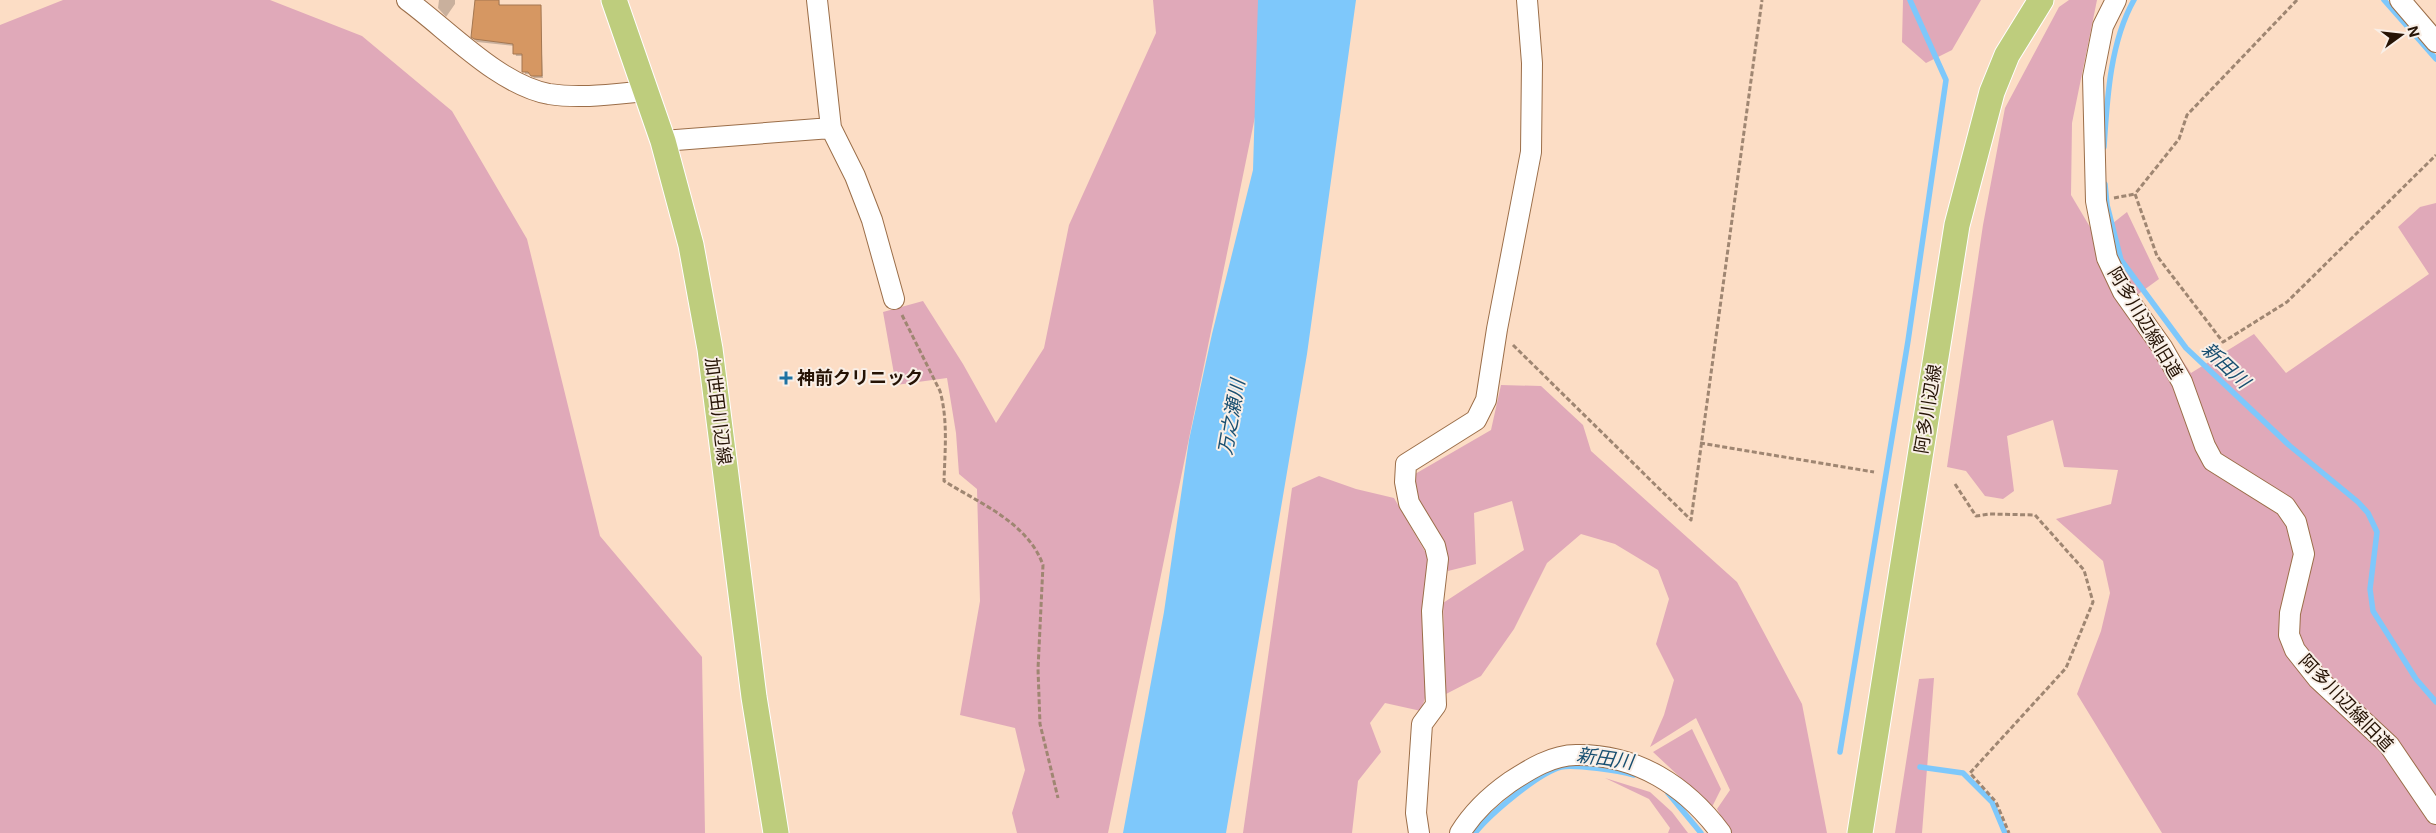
<svg xmlns="http://www.w3.org/2000/svg" width="2436" height="833" viewBox="0 0 2436 833" font-family="Inter,'Noto Sans JP',sans-serif">
<style>
.green{fill:#e0a9b9}
.water{fill:#7ec8fb}
.shadow{fill:#0003}
.lines{fill:none;stroke-linecap:round;stroke-linejoin:round}
.stream{stroke:#7ec8fb;stroke-width:5.5}
.building{fill:#d69762;stroke:#a47751}
.minor-casing{stroke:#9b6e49;stroke-width:22}
.major-casing{stroke:#fff;stroke-width:27}
.path{stroke:#9f8672;stroke-width:3;stroke-dasharray:5 2.5;stroke-linecap:butt}
.minor{stroke:#fff;stroke-width:20}
.major{stroke:#becd7d;stroke-width:25}
.poi-dot{fill:#1e72a2;stroke:#f9efe7;stroke-width:2}
.labels{text-anchor:middle;stroke-width:4;stroke-linejoin:round;paint-order:stroke}
.street-label{font-size:18px;fill:#251305;stroke:#f9efe7}
.poi-label{font-size:18px;font-weight:bold;fill:#251305;stroke:#f9efe7;text-anchor:start}
.water-label{font-size:19px;font-style:italic;fill:#184f71;stroke:#f9efe7}
</style>
<rect width="100%" height="100%" fill="#fcddc5"/>
<!-- green -->
<path class="green" d="M63,0H270L362,36L452,111L527,239L600,536L702,657L705,833H0V25Z
M1153,0H1279L1108,833H1017L1012,813L1025,770L1015,728L960,715L980,601L977,489L959,474L956,433L947,378L896,385L883,312L923,301L963,364L996,423L1044,348L1069,225L1156,33Z
M1903,0H1981L1952,50L1926,63L1902,42Z
M2069,0H2097L2072,123L2071,195L2090,227H2108L2127,212L2159,279L2137,295L2191,373L2254,334L2286,373L2429,274L2398,227L2420,207L2436,203V833H2162L2077,694L2101,631L2110,593L2103,561L2056,519L2111,504L2118,470L2064,467L2053,420L2007,436L2014,491L2003,499L1985,496L1966,471L1947,467L1983,225L2005,108L2059,7Z
M1501,385L1541,386L1583,425L1591,451L1737,582L1802,704L1827,833H1730L1717,809L1730,790L1696,718L1650,747L1664,715L1674,680L1656,644L1669,599L1658,570L1615,544L1581,534L1547,563L1514,629L1481,676L1446,694L1443,603L1524,550L1512,501L1474,513L1476,564L1448,571L1447,550L1416,496L1415,474L1491,430Z
M1319,476L1356,489L1394,498L1430,560L1425,698L1421,711L1385,703L1370,723L1381,752L1358,781L1352,833H1243L1292,488Z
M1934,678L1922,833H1895L1919,679Z
M1692,729L1721,789L1712,807L1653,752Z
M1605,778L1650,792L1672,812L1688,833H1668L1670,828L1649,799Z"/>
<!-- water -->
<path class="water" d="M1258,0H1356L1307,354L1226,833H1123L1164,612L1189,440L1212,334L1253,170Z"/>
<!-- shadow -->
<path class="shadow" d="M439,0H455V4L446,17L438,8Z
M476,0H499L500,6H540L543,78H534L530,74H525L523,56H516L514,46L477,42L474,39L472,36Z"/>
<g class="lines">
<!-- stream -->
<path class="stream" d="M2384,0L2436,59
M2104,147C2107,100 2110,42 2134,0
M2105,184L2107,205L2121,260L2186,348L2290,446L2358,502L2368,513L2377,532L2370,589L2373,611L2416,679L2436,702
M1840,752L1908,341L1946,80L1910,0
M1920,767L1963,773L1992,802L2005,833
M1668,793L1701,833
M1475,833C1489,815 1538,773 1561,767C1575,764 1619,771 1634,775"/>
</g>
<!-- building -->
<path class="building" d="M475,0H499V5H541L542,76H531L528,72H522V54H513V44L474,39L471,37Z"/>
<g class="lines">
<defs>
<path id="minor" d="M407,0C448,30 499,85 549,94C581,99 614,94 647,91
M817,0L831,128L855,176L872,220L894,299
M2116,0L2103,26L2093,77L2096,201L2107,258L2123,292L2162,347L2182,382L2205,446L2213,461L2285,506L2296,522L2304,554L2290,613L2289,635L2295,650L2318,679L2389,745L2436,814
M2400,0L2436,42
M663,141L831,128
M1419,833L1416,813L1422,724L1436,705L1432,611L1438,559L1435,546L1409,503L1405,482L1406,464L1476,420L1486,400L1497,329L1531,152L1532,63L1527,0
M1460,833C1473,812 1490,796 1510,782C1530,769 1552,755 1576,755C1637,754 1686,786 1721,833"/>
<path id="major" d="M614,0L663,141L691,245L710,349L754,697L776,833
M1860,833L1957,225L1992,92L2007,55L2041,0"/>
</defs>
<!-- minor casing -->
<use href="#minor" class="minor-casing"/>
<!-- major casing -->
<use href="#major" class="major-casing"/>
<!-- path -->
<path class="path" d="M2297,0L2187,115L2179,139L2135,194L2157,256L2223,342L2287,302L2436,155
M2114,198L2135,194
M902,315L940,391C948,420 945,450 944,481C981,504 1028,523 1043,565L1038,669L1040,724L1058,798
M1513,345L1691,520L1762,0
M1700,443L1874,472
M1955,484L1976,516L1990,514L2035,515L2084,570L2093,602L2066,668L1970,773L1996,802L2009,833"/>
<!-- minor -->
<use href="#minor" class="minor"/>
<!-- major -->
<use href="#major" class="major"/>
</g>
<!-- markers -->
<path class="poi-dot" d="M783.5 370.5h5v5h5v5h-5v5h-5v-5h-5v-5h5z"/>
<g class="labels">
<!-- street labels -->
<g class="street-label">
<text transform="translate(2145 323) rotate(59)" y="6">阿多川辺線旧道</text>
<text transform="translate(1928 409) rotate(-81)" y="6">阿多川辺線</text>
<text transform="translate(718 411) rotate(83)" y="6">加世田川辺線</text>
<text transform="translate(2346 703) rotate(46)" y="6">阿多川辺線旧道</text>
</g>
<!-- poi labels -->
<g class="poi-label">
<text x="797" y="384">神前クリニック</text>
</g>
<!-- water labels -->
<g class="water-label">
<text transform="translate(2226 365) rotate(43)" y="7">新田川</text>
<text transform="translate(1231 417) rotate(-80)" y="7">万之瀬川</text>
<text transform="translate(1605 758) rotate(8)" y="7">新田川</text>
</g>
</g>
<!-- north arrow -->
<g transform="translate(2401 35) rotate(75)" stroke="#f9efe7" stroke-width="4" paint-order="stroke">
<path d="M0-4L9 19L0 12L-9 19Z" fill="#251305"/>
<text y="-8" font-size="14" font-weight="bold" text-anchor="middle" fill="#251305">N</text>
</g>
</svg>
